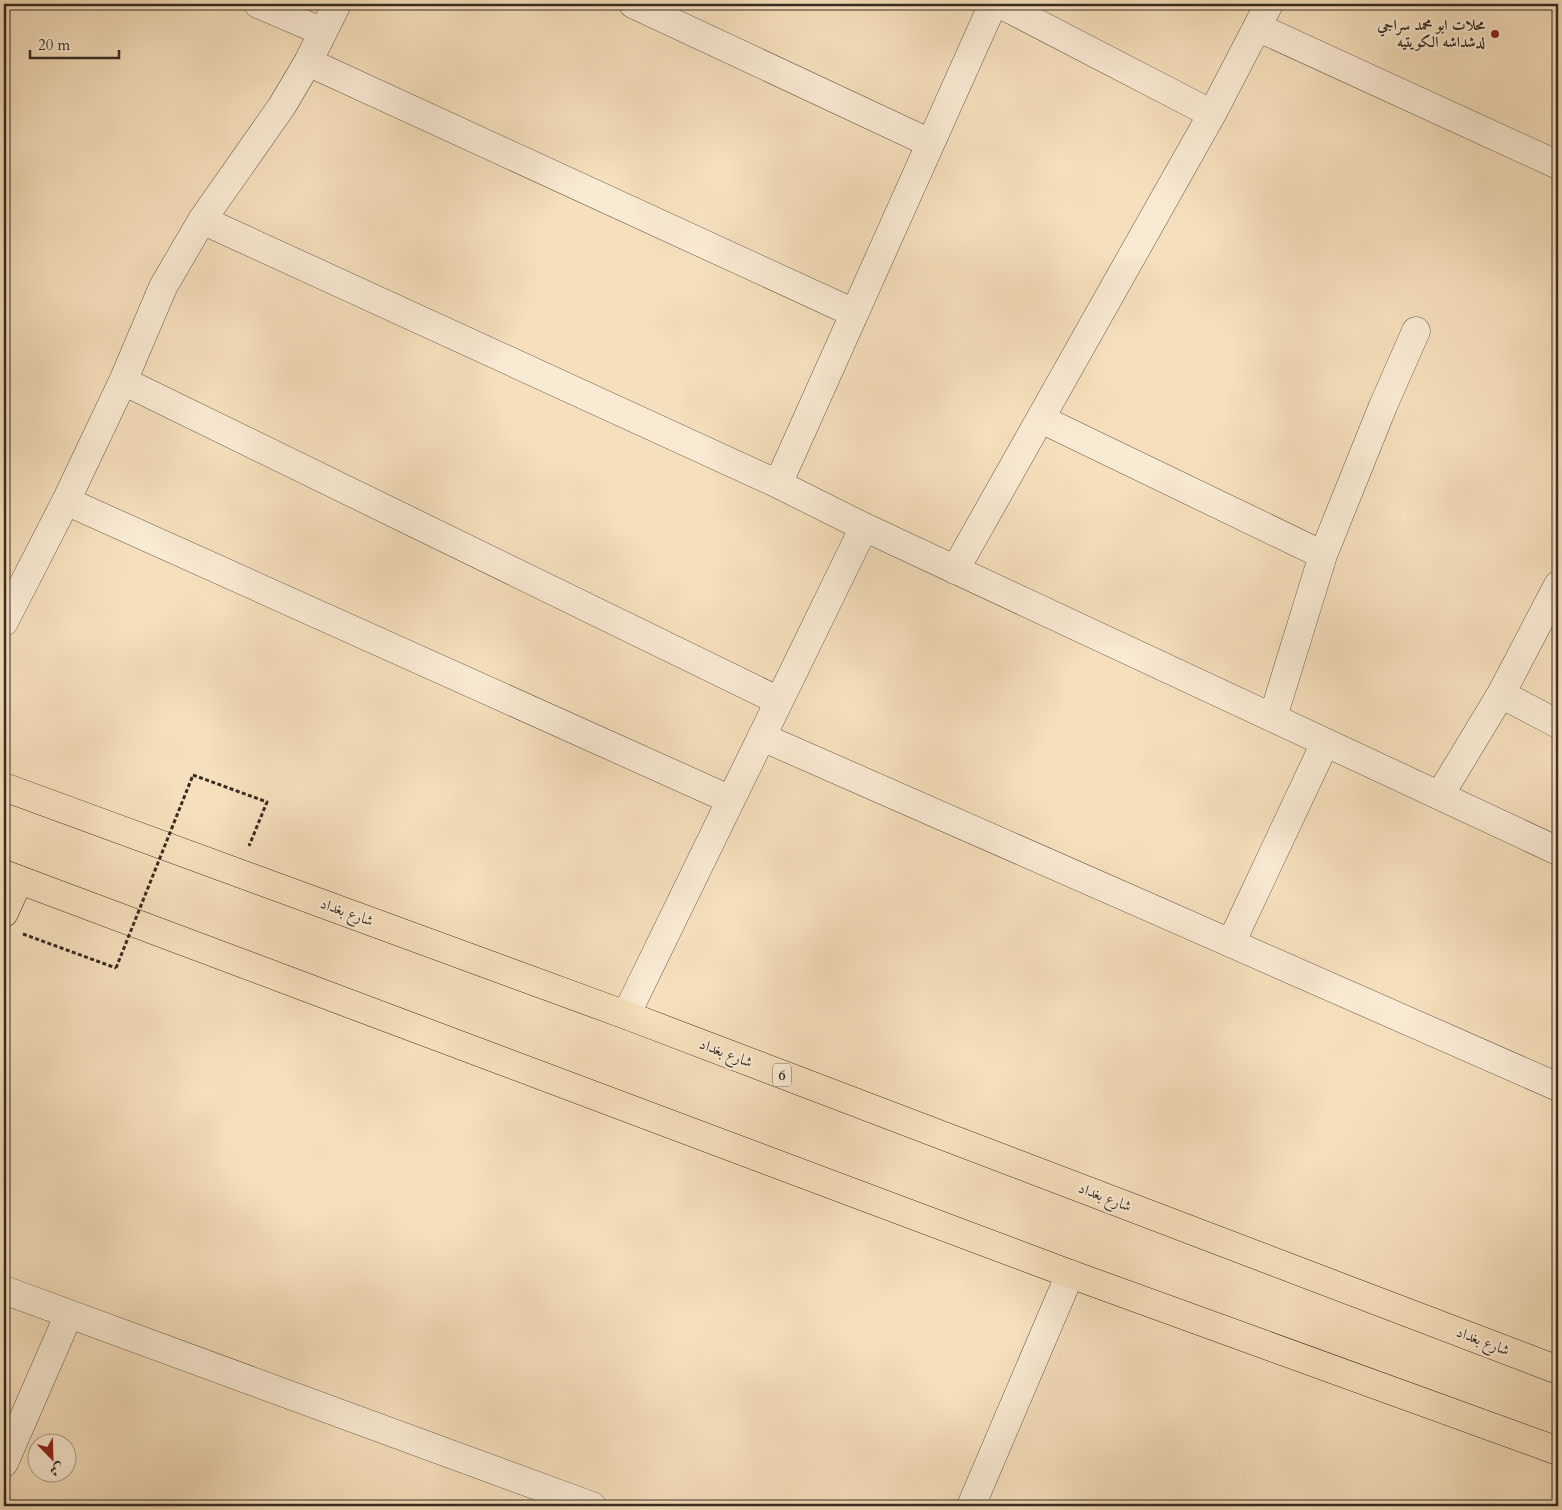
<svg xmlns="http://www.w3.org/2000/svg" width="1562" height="1510" viewBox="0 0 1562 1510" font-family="Cardo,Amiri,serif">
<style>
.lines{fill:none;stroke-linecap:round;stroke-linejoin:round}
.minor-casing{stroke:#675949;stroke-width:29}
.major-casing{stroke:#372c23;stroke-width:29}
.highway-casing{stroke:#372c23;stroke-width:29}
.path{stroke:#372c23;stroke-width:3;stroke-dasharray:4 2.5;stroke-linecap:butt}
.minor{stroke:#f9ead3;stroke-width:28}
.major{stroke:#f6dfbc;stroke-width:28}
.highway{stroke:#f6dfbc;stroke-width:28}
.path-bridge{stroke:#372c23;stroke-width:3;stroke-dasharray:4 2.5;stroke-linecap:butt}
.poi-dot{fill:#8f2418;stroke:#f9ead3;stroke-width:2}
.labels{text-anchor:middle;stroke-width:4.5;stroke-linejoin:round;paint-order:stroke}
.shield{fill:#f9ead3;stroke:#716558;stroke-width:1}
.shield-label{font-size:14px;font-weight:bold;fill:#372c23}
.poi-label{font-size:15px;font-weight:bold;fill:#372c23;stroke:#f9ead3;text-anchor:end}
.street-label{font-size:15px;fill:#372c23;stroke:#f9ead3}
</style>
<rect width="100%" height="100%" fill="#f6dfbc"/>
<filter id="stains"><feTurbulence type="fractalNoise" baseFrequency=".004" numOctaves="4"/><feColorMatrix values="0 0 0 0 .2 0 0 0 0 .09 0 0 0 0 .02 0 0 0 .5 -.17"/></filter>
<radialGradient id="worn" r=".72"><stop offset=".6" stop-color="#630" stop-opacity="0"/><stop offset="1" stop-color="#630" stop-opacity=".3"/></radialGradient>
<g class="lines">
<defs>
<path id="minor" d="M258,4L323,32
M633,4L930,143
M1000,4L1212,114
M1257,27L1558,165
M308,62L854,313
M202,220L778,484L864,527L1558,851
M123,381L779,701
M1041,419L1323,555
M778,484L993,4
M66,501L731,800
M955,570L1212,114L1269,4
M4,622L66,501L123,381L163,287L202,220L282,106L308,62L337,4
M1501,694L1558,724
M1273,717L1323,555L1383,406L1416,331
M762,737L1558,1087
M1440,795L1501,694L1558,585
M1231,943L1325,743
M626,1015L864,527
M4,1290L592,1506
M4,1463L69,1314
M971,1506L1070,1274"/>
<path id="major" d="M4,913L19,880"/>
<path id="highway" d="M4,787L626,1015L1558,1370
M4,874L1070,1274L1558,1451"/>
</defs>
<!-- minor casing -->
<use href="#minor" class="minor-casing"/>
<!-- major casing -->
<use href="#major" class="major-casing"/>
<!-- highway casing -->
<use href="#highway" class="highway-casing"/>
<!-- path -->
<path class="path" d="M193,775L267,802L249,846
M23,934L116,968"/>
<!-- minor -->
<use href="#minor" class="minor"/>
<!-- major -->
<use href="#major" class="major"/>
<!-- highway -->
<use href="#highway" class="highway"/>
<!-- path-bridge -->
<path class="path-bridge" d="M116,968L193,775"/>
</g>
<!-- markers -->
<circle class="poi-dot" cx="1495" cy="34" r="5"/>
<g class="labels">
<!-- shield labels -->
<rect class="shield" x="773" y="1063.5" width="18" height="23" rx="4"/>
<g class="shield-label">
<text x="782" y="1080">6</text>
</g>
<!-- poi labels -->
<g class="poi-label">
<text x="1485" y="30">محلات ابو محمد سراجي<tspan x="1485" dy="17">لدشداشه الكويتيه</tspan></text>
</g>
<!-- street labels -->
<g class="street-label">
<text transform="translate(347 912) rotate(20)" y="5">شارع بغداد</text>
<text transform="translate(726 1053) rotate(21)" y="5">شارع بغداد</text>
<text transform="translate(1105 1197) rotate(21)" y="5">شارع بغداد</text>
<text transform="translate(1483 1341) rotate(21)" y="5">شارع بغداد</text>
</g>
</g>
<!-- margin -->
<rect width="1562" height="1510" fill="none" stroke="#f6dfbc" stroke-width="20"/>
<rect x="5" y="5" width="1552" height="1500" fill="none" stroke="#372c23" stroke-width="2.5"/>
<rect x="10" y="10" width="1542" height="1490" fill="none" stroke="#372c23"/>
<!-- north arrow -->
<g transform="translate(52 1458) rotate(157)"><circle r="24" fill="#f9ead3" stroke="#ab9e8d"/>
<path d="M0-4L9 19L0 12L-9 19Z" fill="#8f2418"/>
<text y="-8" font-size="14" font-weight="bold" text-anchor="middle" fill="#372c23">ش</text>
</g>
<!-- scale -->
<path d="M30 50v8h89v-8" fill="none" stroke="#372c23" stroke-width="2.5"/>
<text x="38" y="50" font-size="15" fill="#372c23" stroke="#f9ead3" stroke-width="4" paint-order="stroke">20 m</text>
<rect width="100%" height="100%" filter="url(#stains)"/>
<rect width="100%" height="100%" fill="url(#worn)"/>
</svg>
